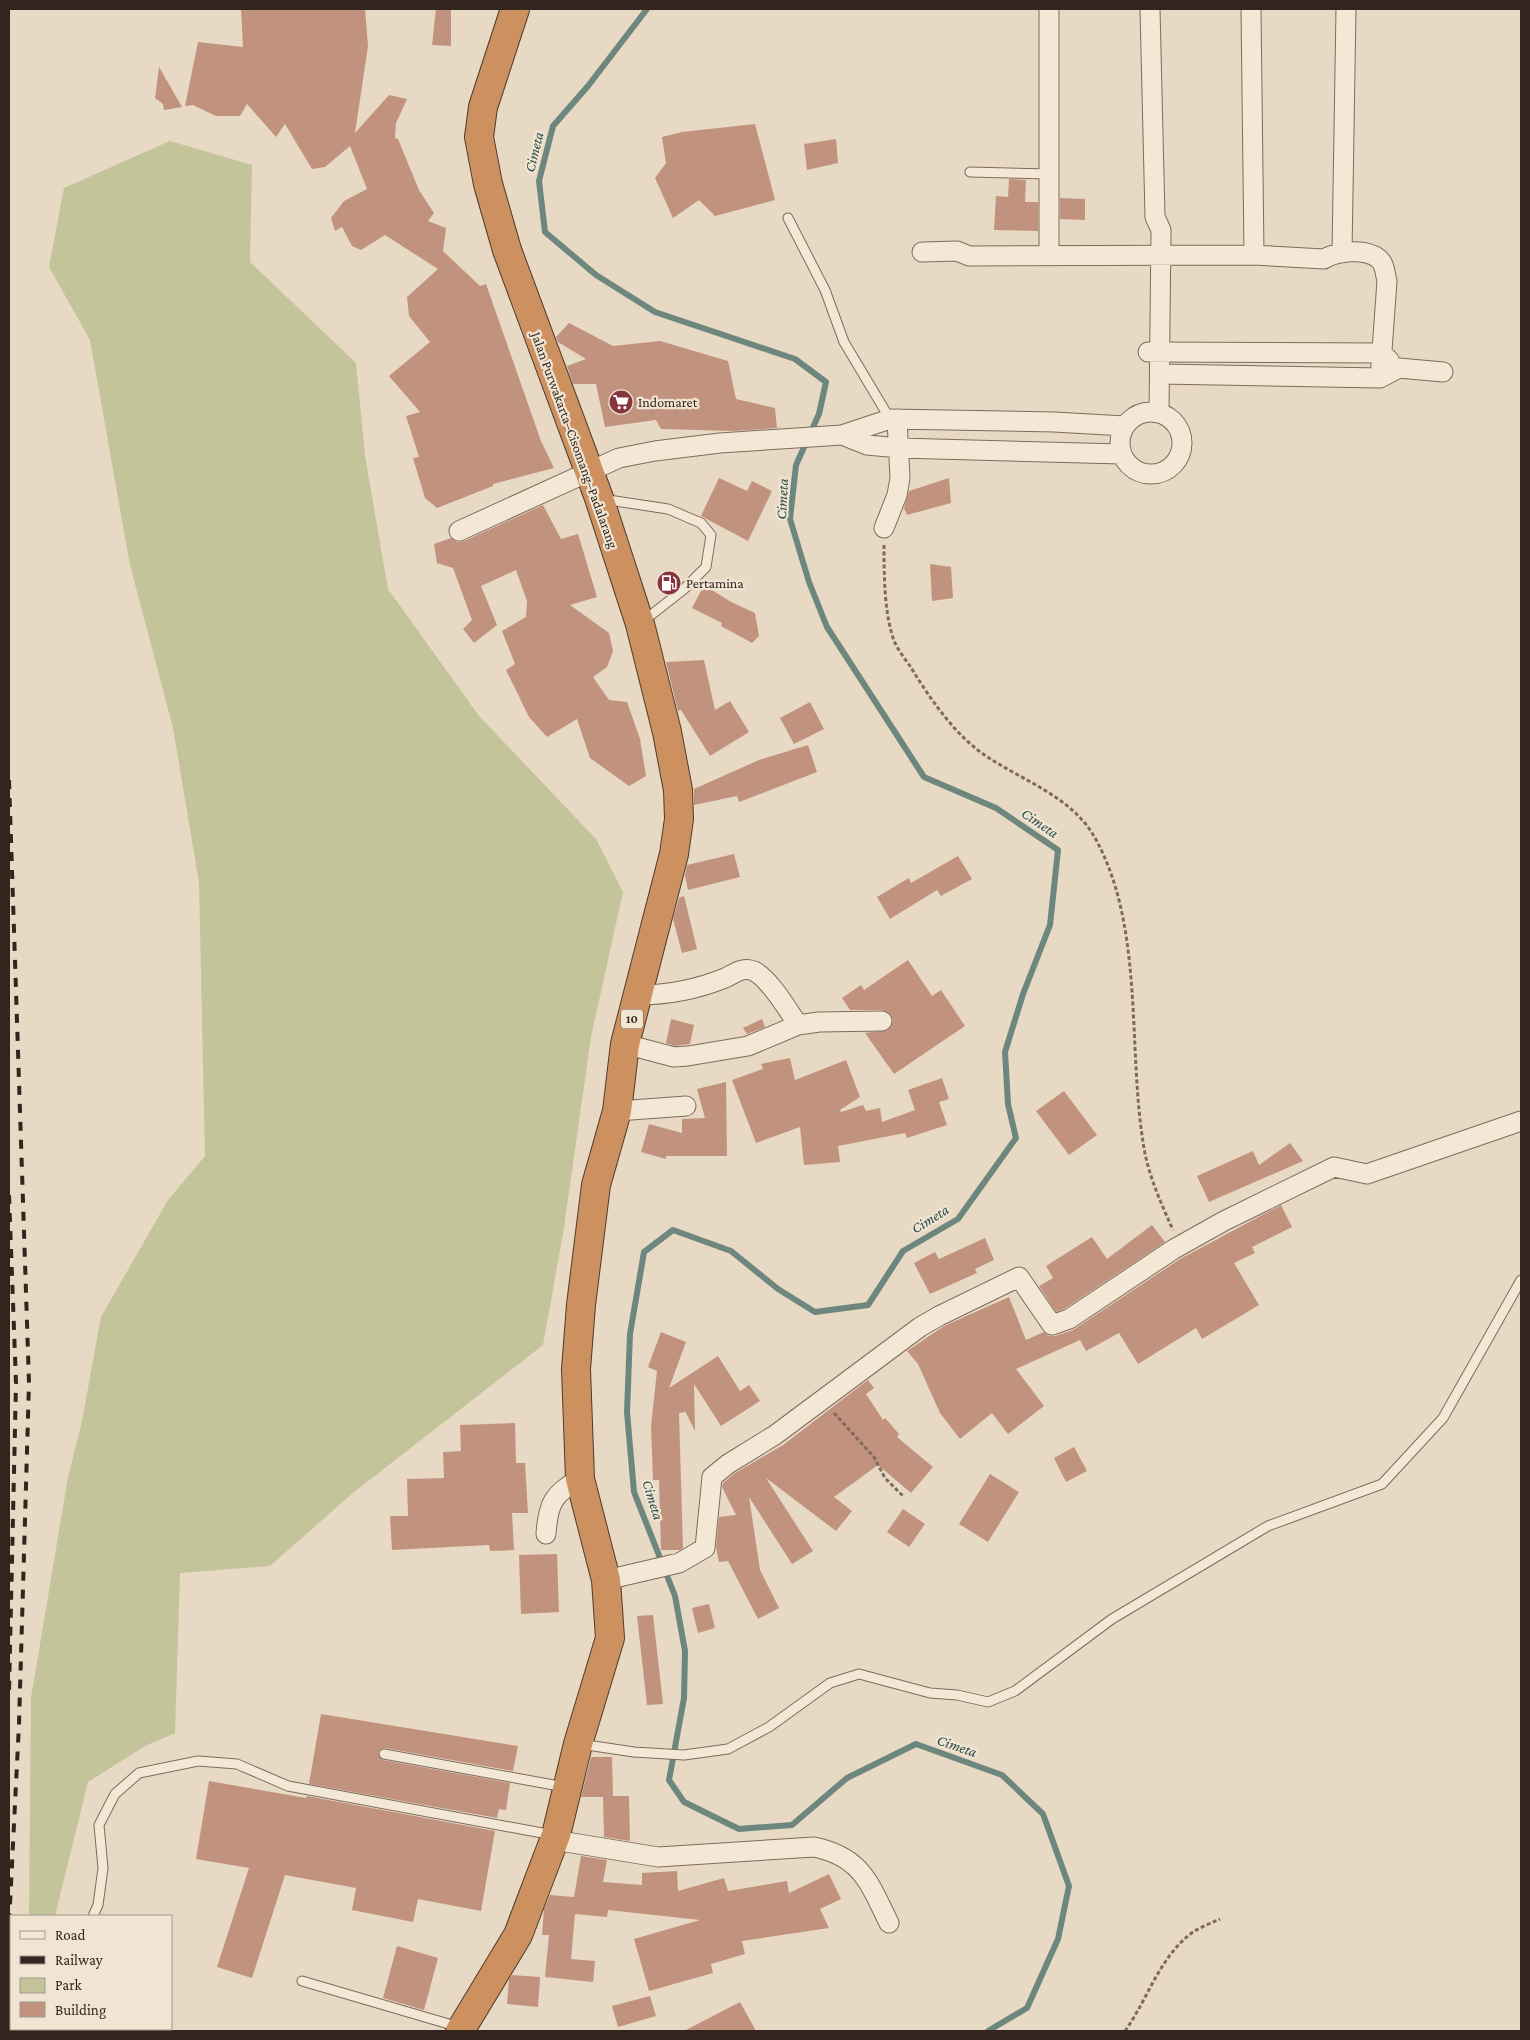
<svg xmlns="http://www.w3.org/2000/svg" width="1530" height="2040" viewBox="0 0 1530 2040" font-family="'Crimson Pro',serif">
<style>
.green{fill:#c3c499}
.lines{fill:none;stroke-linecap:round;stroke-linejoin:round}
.stream{stroke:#6d877e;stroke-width:6}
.building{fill:#c1937e}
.lane-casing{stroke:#7f6b5c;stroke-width:11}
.street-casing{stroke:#7f6b5c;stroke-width:21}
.highway-casing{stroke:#4d3b30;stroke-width:30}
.path{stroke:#7f6b5c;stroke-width:3;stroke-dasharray:4 2.5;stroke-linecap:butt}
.lane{stroke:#f3e7d5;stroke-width:9}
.street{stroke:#f3e7d5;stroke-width:19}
.highway{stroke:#cc915e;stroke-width:28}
.rail{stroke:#31251e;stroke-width:4;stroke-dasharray:9 9;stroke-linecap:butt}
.labels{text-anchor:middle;stroke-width:4.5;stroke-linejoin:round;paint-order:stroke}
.shield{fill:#f0e4d2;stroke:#6a5e54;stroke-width:1}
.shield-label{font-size:12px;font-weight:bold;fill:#31251e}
.poi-label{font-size:14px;fill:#31251e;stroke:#f0e4d2;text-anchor:start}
.street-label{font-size:14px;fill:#31251e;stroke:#f0e4d2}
.water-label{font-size:15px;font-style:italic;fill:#2f4f4a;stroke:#f0e4d2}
</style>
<rect width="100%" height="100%" fill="#e7d9c3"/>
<!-- green -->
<path class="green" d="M170,141L252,165L250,262L356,363L365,456L388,589L479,716L596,839L623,892L591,1037L563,1234L543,1345L354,1492L270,1566L180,1573L175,1733L145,1746L88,1782L55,1916H29L31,1698L68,1477L82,1421L101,1317L168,1200L205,1156L199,883L173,728L130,565L90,340L49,267L64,188Z"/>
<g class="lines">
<!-- stream -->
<path class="stream" d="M647,9L588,86L553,126L539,181L545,232L596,275L655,312L795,359L826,382L819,414L796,465L790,519L809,582L827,627L924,777L996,808L1058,850L1050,925L1023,994L1005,1052L1008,1104L1016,1138L958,1219L903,1251L868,1305L815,1312L778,1289L731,1251L673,1230L644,1252L630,1334L627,1412L634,1492L675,1596L685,1651L684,1698L669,1780L684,1802L739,1829L792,1825L847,1778L916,1744L1002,1775L1043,1814L1069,1886L1058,1939L1027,2008L988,2031"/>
</g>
<!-- building -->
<path class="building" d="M241,9H365L368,46L355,133L389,95L407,99L396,123L395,138L398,139L419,190L434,213L428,221L446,228L443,251L480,286L486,284L541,441L554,468L493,484V486L437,508L425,498L413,458L419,457L406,416L420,412L389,376L430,342L409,316L407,297L438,269L385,235L361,250L352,246L342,227L335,231L331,218L344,201L367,189L350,146L325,167L312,169L285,124L276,137L247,104L240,116H216L193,105L185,106L198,42L243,47Z
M436,9H451V46L432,45Z
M159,67L182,107L164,110L163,104L155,98Z
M755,124L775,200L715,216L699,200L673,218L655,178L666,163L662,137L682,132Z
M836,139L838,163L807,170L804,144Z
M1009,179L1026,180L1025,202H1038V231L994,230L996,196L1008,197Z
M1060,198L1085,199V220L1060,219Z
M569,323L613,346L660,341L728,361L736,399L775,408L777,428L733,431L661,429L656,420L605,427L596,384H573L567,366L586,359L558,342L556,337Z
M719,478L747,491L752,481L772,491L748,541L701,516Z
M949,478L951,503L907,515L904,508L909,491Z
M543,505L561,539L578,534L597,597L570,605L609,633L613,651L607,667L593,677L609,700L627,702L640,739L646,776L629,786L590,758L577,719L547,737L529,717L506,670L515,664L502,631L526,617L527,601L516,570L481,586L497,625L474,643L463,629L472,620L453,568L437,563L434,544L451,538L457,542L464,541Z
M930,564L951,567L953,598L932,601Z
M704,585L731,602L755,613L759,636L752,643L721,626L722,623L692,608Z
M704,660L715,710L730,701L749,732L710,756L681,710L678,711L666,662Z
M810,702L824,729L794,744L780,718Z
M808,745L817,772L739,802L737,796L694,805V789L759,760Z
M734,854L740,877L688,890L685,876L687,865Z
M958,856L972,879L941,896L937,890L890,919L877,897L909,878L911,883Z
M684,896L697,949L682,953L673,919L679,898Z
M908,960L932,996L941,990L965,1026L894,1074L865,1033L888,1030L893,1021L891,1015L882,1010H850L842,998L861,985L864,990Z
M671,1019L694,1025L690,1044L675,1046L666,1043Z
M762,1019L765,1027L747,1034L743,1028Z
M790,1058L795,1080L846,1060L860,1097L840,1110L841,1112L863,1105L866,1111L880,1108L882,1122L915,1110L908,1090L942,1078L949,1099L939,1102L947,1125L907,1138L905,1133L838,1146L840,1162L804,1165L800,1127L756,1143L732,1080L763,1069L761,1064Z
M726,1082L727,1156H666V1159L641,1152L649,1124L682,1133V1119L705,1118L697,1089Z
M1064,1091L1097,1135L1069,1155L1036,1111Z
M1290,1143L1303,1161L1209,1202L1197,1176L1253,1151L1259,1165Z
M1281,1205L1292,1227L1252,1247L1255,1253L1234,1263L1259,1305L1202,1339L1196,1328L1138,1364L1119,1333L1086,1351L1080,1340L1016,1369L1044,1406L1008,1434L992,1413L960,1439L940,1413L918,1364L907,1351L944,1326L1009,1297L1026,1340L1044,1332L1049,1336H1055L1073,1330L1180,1259Z
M1152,1225L1165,1242L1064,1309L1056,1312L1039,1286L1053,1278L1046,1266L1092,1237L1107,1259Z
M985,1238L994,1260L975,1269L977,1273L930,1294L914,1263L935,1252L939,1259Z
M661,1332L686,1342L669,1388L718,1356L740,1391L749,1385L760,1401L721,1426L694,1384L695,1431L684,1409L685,1412L679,1413L683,1548L680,1550H661L659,1480H653L651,1426L657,1371L648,1367Z
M868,1380L874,1388L866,1394L883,1420L885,1418L899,1434L897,1437L933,1467L911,1493L878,1465L834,1497L852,1511L836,1531L766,1478L813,1551L792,1564L749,1497L760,1570L779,1608L758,1619L728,1561L719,1562L716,1547L719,1517L736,1515L722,1487L723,1483L735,1473L783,1445Z
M515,1423L516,1463H525L528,1513H512L514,1550L490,1551L489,1545L392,1550L390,1516H408L407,1479L444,1478L443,1452L461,1451L460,1425Z
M1074,1447L1087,1471L1066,1482L1054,1458Z
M990,1474L1019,1492L988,1542L959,1524Z
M903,1509L925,1524L909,1547L887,1532Z
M557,1554L559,1612L521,1614L519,1555Z
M709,1604L715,1628L698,1633L692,1608Z
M653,1615L663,1704L647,1705L637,1616Z
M321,1714L518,1746L513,1771L385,1748L380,1750L378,1753L383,1760L510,1783L506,1810L499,1809L497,1818L309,1784Z
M591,1757H612L613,1796H629L630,1841L604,1837L603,1797H581Z
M209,1781L306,1798L307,1796L495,1831L481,1911L418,1899L413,1922L352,1910L356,1888L285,1875L252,1978L217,1967L249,1868L196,1859Z
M581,1856L607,1860L603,1882L642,1885V1873L677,1871L678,1891L724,1878L728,1891L787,1881L789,1893L829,1874L841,1899L820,1909L829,1928L742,1941L745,1954L711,1964L713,1973L649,1991L634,1939L700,1920L608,1910L607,1917L575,1914L571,1959L595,1961L593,1982L545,1977L549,1935H542L544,1909L550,1895L574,1897Z
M397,1946L438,1958L424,2010L383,1998Z
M512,1975L540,1977L538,2007L507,2004L509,1979Z
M650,1996L656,2016L618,2027L612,2006Z
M740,2002L756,2031H684Z"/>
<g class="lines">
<defs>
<path id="lane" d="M970,172L1051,174
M788,218L825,290L844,342L890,419
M602,499L668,509L701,523L711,535L706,567L683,590L642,622
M580,1744L634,1752L684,1755L728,1749L769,1727L830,1683L859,1674L930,1693L957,1695L988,1702L1015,1691L1112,1619L1268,1526L1382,1484L1443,1418L1521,1280
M384,1754L565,1787
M93,1916L98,1905L103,1868L99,1825L115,1794L139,1773L198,1761L237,1764L288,1786L553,1835
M302,1981L459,2027"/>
<path id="street" d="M1049,9V254
M1150,9L1155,217L1161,230L1159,413
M1251,9L1254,255
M922,252L957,251L969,256L1254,255L1324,259C1337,251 1366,248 1379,259C1385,264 1385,274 1387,281L1380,378
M1342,253L1346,9
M1148,352L1381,353L1389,360
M1160,374L1380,378L1399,368L1443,372
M1120 443a31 31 0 1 1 62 0a31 31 0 1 1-62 0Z
M842,435L867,445L899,448L1122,454
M884,528L897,495L900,478L897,419
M459,531L619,458L655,451L720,443L842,435L890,419L1054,422L1125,426
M638,995C666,995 698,989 725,978C734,974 743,966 754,971C770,979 788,1010 798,1025
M625,1044L674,1057L688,1056L748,1046L798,1025L819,1022L882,1021
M617,1111L686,1106
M546,1534C548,1504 553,1493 580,1479
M606,1580L679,1563L705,1548L712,1477L728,1464L775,1435L920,1327L939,1316L1019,1277L1052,1325L1069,1319L1174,1249L1224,1221L1334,1167L1367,1174L1521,1121
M554,1840L658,1857L814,1847C862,1857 869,1883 889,1923
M9,2020H11
M37,2029L40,2031"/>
<path id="highway" d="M460,2031L518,1935L556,1835L578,1744L610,1638L606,1580L580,1479L576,1369L581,1305L596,1185L617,1111L625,1044L674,854L679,819L678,790L667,732L640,624L599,498L507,250L488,184L479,137L483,107L515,9"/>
</defs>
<!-- lane casing -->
<use href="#lane" class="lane-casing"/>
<!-- street casing -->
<use href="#street" class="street-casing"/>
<!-- highway casing -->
<use href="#highway" class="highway-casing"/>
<!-- path -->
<path class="path" d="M884,545C884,574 884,616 895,643C899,651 905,659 910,666C931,700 955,736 989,758C1026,782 1073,798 1095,838C1145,927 1127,1050 1144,1148C1149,1177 1161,1203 1173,1230
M834,1413L874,1457L885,1478L903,1496
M1125,2031C1148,1999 1159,1957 1193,1932C1201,1927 1211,1923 1220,1919"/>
<!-- lane -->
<use href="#lane" class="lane"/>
<!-- street -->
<use href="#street" class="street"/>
<!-- highway -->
<use href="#highway" class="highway"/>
<!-- rail -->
<path class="rail" d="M9,780L29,1383L19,1724L9,1924
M9,1195L16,1383L9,1693"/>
</g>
<!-- icons -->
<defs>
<symbol id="supermarket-disc" viewBox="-11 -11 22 22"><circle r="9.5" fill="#86343d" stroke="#f0e4d2"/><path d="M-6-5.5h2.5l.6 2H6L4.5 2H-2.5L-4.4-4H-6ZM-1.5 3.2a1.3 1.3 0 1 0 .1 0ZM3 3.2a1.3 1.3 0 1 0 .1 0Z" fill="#fff"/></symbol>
<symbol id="fuel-disc" viewBox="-11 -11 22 22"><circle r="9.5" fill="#86343d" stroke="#f0e4d2"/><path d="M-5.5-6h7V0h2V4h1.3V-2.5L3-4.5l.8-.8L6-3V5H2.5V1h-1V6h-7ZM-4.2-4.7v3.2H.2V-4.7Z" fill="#fff"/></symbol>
</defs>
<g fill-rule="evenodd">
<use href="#supermarket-disc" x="607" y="388" width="28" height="28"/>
<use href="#fuel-disc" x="655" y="569" width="28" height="28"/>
</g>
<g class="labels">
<!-- shield labels -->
<rect class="shield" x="621" y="1009.5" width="22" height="19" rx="4"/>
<g class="shield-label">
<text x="632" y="1023">10</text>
</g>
<!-- poi labels -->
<g class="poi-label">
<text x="638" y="407">Indomaret</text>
<text x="686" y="588">Pertamina</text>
</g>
<!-- street labels -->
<g class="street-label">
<text transform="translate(575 440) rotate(70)" y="5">Jalan Purwakarta–Cisomang–Padalarang</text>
</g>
<!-- water labels -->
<g class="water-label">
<text transform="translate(534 152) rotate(-76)" y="5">Cimeta</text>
<text transform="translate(782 499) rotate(-87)" y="5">Cimeta</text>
<text transform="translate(1040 823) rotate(34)" y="5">Cimeta</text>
<text transform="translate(930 1219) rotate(-32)" y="5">Cimeta</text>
<text transform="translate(653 1500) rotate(73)" y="5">Cimeta</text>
<text transform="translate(957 1746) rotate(19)" y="5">Cimeta</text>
</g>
</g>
<!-- border -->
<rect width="1530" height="2040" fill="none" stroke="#31251e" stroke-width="20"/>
<!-- legend -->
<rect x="10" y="1915" width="162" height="115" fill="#f0e4d2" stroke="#a4988a"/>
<rect x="20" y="1931" width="25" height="8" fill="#f3e7d5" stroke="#a4988a"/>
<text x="55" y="1940" font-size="15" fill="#31251e">Road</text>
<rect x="20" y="1956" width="25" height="8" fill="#31251e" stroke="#a4988a"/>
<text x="55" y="1965" font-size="15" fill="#31251e">Railway</text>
<rect x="20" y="1978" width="25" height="15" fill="#c3c499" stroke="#a4988a"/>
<text x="55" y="1990" font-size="15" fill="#31251e">Park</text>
<rect x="20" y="2002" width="25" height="15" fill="#c1937e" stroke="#a4988a"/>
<text x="55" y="2015" font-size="15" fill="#31251e">Building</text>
</svg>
